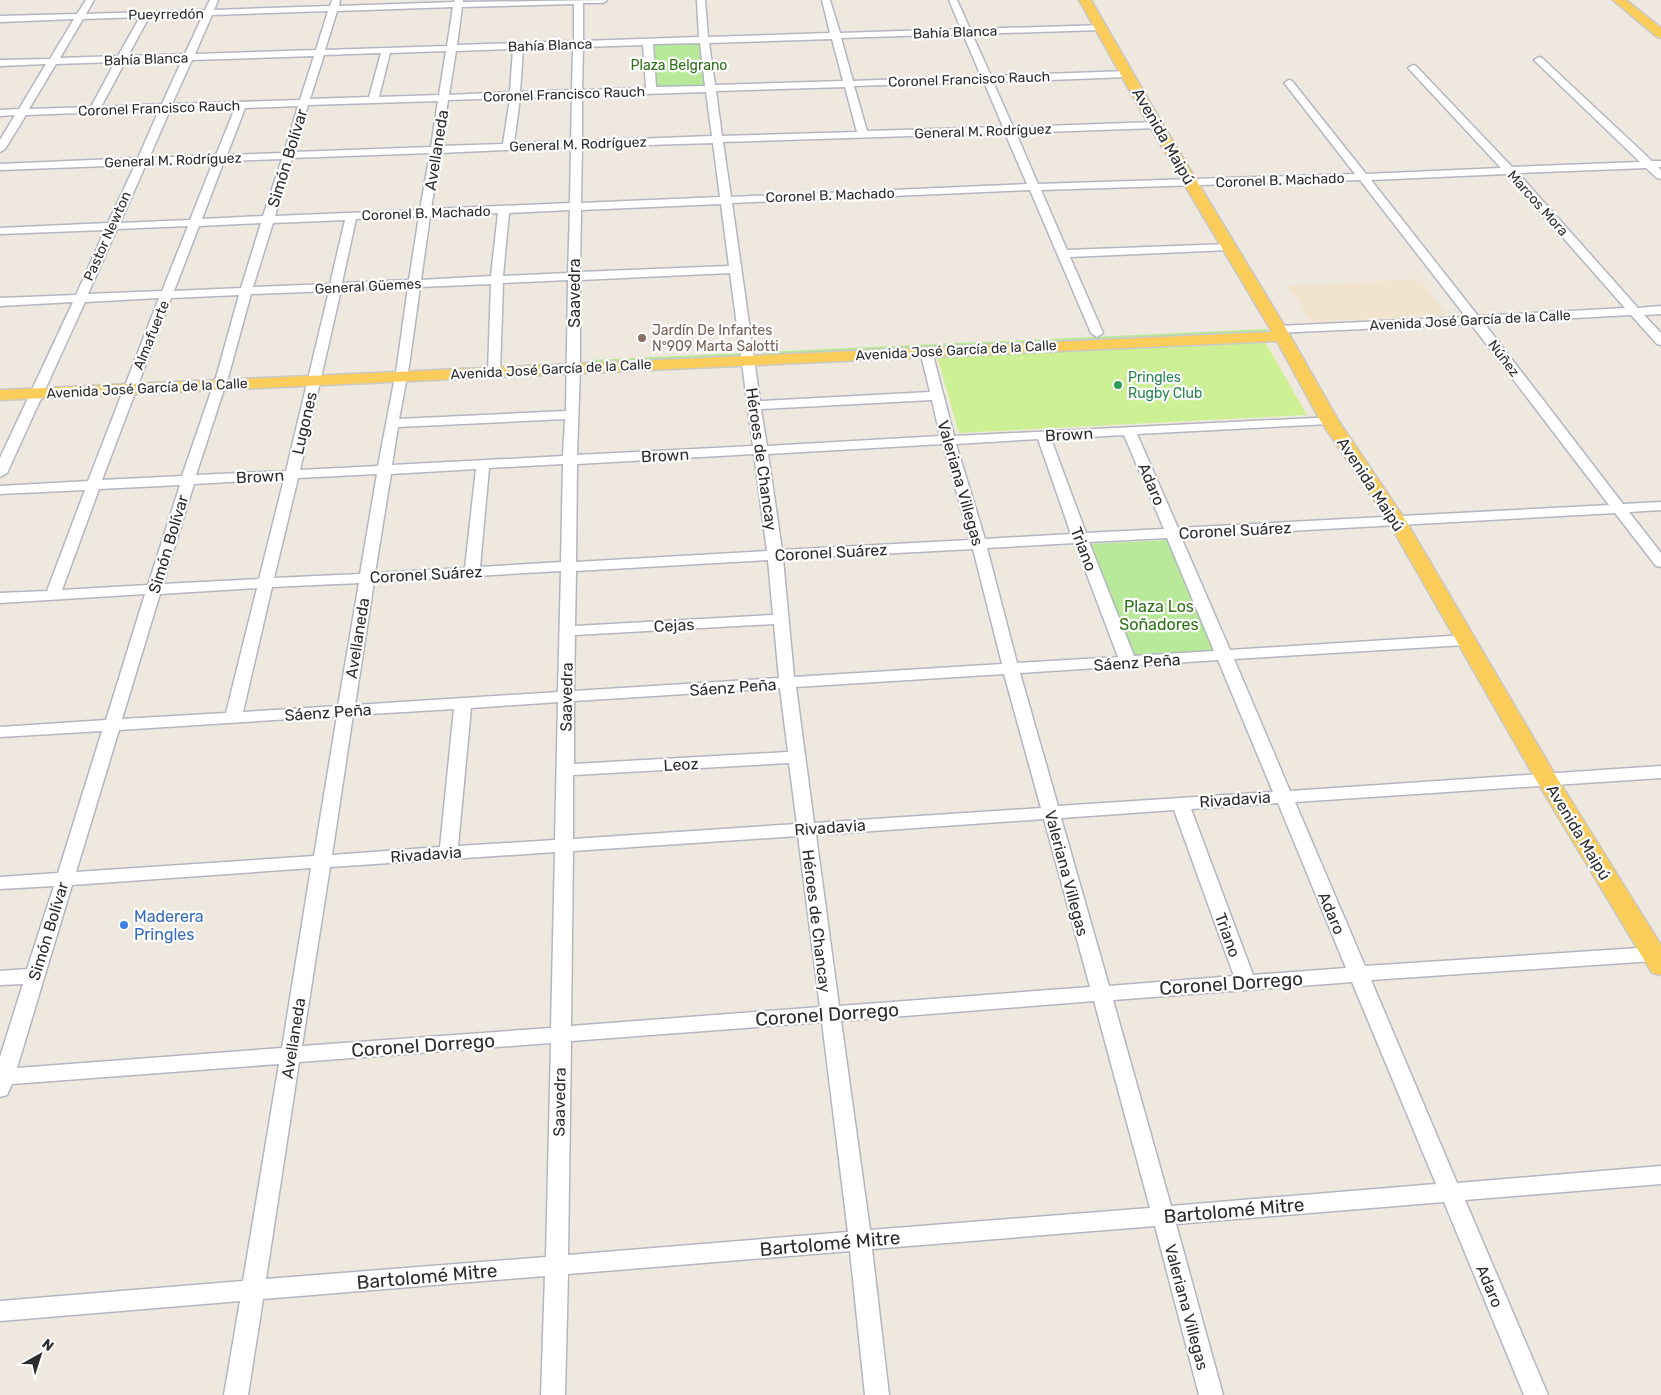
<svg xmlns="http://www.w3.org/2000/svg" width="1661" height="1395" viewBox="0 0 1661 1395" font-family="Rubik,sans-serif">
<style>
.education{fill:#f1e4ce}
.green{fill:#b7e999}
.pitch{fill:#cdf094}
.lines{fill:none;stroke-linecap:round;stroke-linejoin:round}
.minor-casing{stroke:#b3b6c1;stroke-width:3}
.major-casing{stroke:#c8c8c8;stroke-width:3}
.minor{fill:#fff;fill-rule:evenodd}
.major{fill:#facd5a;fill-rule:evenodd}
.education-dot{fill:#8d6e63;stroke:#fff;stroke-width:2}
.leisure-dot{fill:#2e9e5b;stroke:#fff;stroke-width:2}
.shop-dot{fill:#3f7fe0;stroke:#fff;stroke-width:2}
.labels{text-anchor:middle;stroke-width:4.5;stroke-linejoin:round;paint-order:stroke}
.far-street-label{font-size:14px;fill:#2d2d2d;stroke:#fff}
.far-park-label{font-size:14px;fill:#2d7116;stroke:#fff}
.far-education-label{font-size:14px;fill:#785e54;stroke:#fff;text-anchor:start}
.far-leisure-label{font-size:14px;fill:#27864d;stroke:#fff;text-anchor:start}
.street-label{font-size:16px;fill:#2d2d2d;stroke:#fff}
.park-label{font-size:16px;fill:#2d7116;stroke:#fff}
.shop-label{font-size:16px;fill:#366cbe;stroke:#fff;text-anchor:start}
.near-street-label{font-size:19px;fill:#2d2d2d;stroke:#fff}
</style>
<rect width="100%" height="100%" fill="#efe8df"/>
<!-- education -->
<path class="education" d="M1420,279L1447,315L1312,322L1288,286Z"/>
<!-- green -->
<path class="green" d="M701,42L707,86L656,88L652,44Z
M1267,329L1270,333L764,356L763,352Z
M742,353L743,358L591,365V360Z
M1168,540L1216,652L1134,657L1091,544Z"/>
<!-- pitch -->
<path class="pitch" d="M1264,340L1307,415L959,433L937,356Z"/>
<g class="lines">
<defs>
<path id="minor" d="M86,0H94L86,14L205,10L210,0H218L214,10L330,6L332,0H340L339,6L454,2L455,0H463V2L607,0L603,3H583V41L699,37L697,0H705L708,37L830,33L822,0H830L840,33L961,29L949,0H957L970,29L1104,25V29L1101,30L972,34L991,76L1128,71L1133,74L1128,77L993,82L1013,127L1156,122L1161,125L1156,128L1016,133L1038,184L1355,174L1286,85L1284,83L1289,80L1292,81L1366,174L1501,168L1410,70L1408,68L1413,65L1416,66L1512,167L1640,162L1536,62L1534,60L1539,57L1542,58L1652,161H1661V167H1658L1661,170V179L1657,178L1646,168L1518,173L1638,308L1661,306V314L1644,315L1661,333V345L1657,344L1631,315L1484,323L1623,504L1661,502V510L1629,512L1661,553V567L1656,566L1615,513L1181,537L1230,650L1465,635L1471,637L1473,640L1471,643L1465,645L1234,659L1290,791L1661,766V778L1295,802L1365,966L1654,947L1661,950V959L1654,961L1371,980L1457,1183L1661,1166V1184L1465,1200L1548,1395H1524L1444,1202L1176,1224L1223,1395H1199L1155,1226L872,1249L889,1395H865L850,1251L568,1274L565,1395H541L545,1276L263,1299L248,1395H224L240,1301L0,1321V1301L243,1281L279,1064L12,1084L7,1095L0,1097V1057L23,984L0,985V971L27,969L54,886L0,889V877L58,873L102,731L0,737V727L106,720L145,594L0,603V593L47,591L85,490L0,494V486L88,481L159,298L85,302L7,473L0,477V458L73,302L0,306V298L76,295L105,230L0,234V228L108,223L135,165L0,170V164L138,158L159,110L26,115L5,149L0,152V140L15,115L0,116V110L19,109L46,64L0,66V60L50,59L74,19L0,22V16L77,14ZM574,4V41L457,45L462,7ZM453,7L447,46L325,50L337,11ZM328,11L316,50L195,54L212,15ZM203,15L185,54L128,56L149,17ZM140,17L118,56L60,58L83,19ZM963,34L981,76L853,81L841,38ZM832,39L843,81L715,85L709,43ZM700,43L705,86L656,87L653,44ZM643,45L646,88L582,90L583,47ZM573,47L572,90L520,92L523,49ZM513,49L510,92L449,95L456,51ZM446,51L439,95L379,97L390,53ZM381,53L369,97L310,99L324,55ZM314,56L300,100L172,104L192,60ZM182,60L162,104L101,107L125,62ZM115,62L91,107L29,109L56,64ZM984,82L1003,127L867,131L854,86ZM845,87L857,132L722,136L716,91ZM706,92L712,136L582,141V96ZM572,96L571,141L514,143L520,98ZM510,98L503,144L441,146L448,100ZM438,101L431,147L294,152L308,105ZM298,106L284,153L227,155L245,108ZM235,108L216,155L149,158L170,110ZM1005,133L1027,184L731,197L723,142ZM713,143L720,197L581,203L582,147ZM571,147L570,203L431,209L440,153ZM430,153L420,210L275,216L292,158ZM282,159L263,216L202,219L224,161ZM213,162L190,220L120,223L146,164ZM1507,174L1625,308L1478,316L1371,180ZM1360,180L1466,317L1279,326L1273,330L1275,333L1471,324L1609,505L1178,528L1137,434L1329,424L1336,420L1334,417L954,436L932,351L926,347L920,351L930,392L760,401L732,203L1030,190L1091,333L1097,337L1103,333L1070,257L1229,250L1235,247L1229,244L1067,250L1041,190ZM721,204L729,266L580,272L581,210ZM570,210L568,273L503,276L509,213ZM498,213L491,276L421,280L430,216ZM419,216L409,280L342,283L356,219ZM345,220L330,284L253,287L273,223ZM261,223L241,288L174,291L199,226ZM188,226L162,291L88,294L117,229ZM730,273L753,446L577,455L580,368V280ZM568,280L566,411L399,419L409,366L420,287L491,284L488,372L494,376L500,372L503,283ZM408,287L397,366L378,466L300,470L341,290ZM329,291L286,471L196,475L229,374L251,294ZM239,295L217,374L182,476L102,480L171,298ZM932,400L940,436L767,446L761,409ZM565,419L563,456L392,465L398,427ZM1124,435L1164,529L1086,533L1051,439ZM1038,439L1071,534L985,539L956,444ZM943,444L970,540L782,550L768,454ZM754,454L767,551L576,562L577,464ZM563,464L561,562L480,567L489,468ZM476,469L465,568L375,573L391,474ZM377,474L360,574L274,578L298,478ZM284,479L259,579L163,584L194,484ZM180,485L148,585L62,590L99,489ZM1167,538L1214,651L1134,656L1089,542ZM1075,543L1118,657L1017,663L987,548ZM973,549L1002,664L794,677L783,559ZM768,560L773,615L575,626L576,571ZM561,571L558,692L355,705L374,582ZM359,583L338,706L243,712L272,587ZM257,588L226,713L122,719L160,594ZM774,624L779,678L574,691L575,635ZM1218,660L1273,792L1058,806L1020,673ZM1004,674L1041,808L814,823L796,687ZM780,688L788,752L574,764V701ZM558,702L555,840L458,846L471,708ZM454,709L440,847L332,855L353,715ZM337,716L314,856L76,872L119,730ZM789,763L797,824L573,839V775ZM1278,803L1346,968L1253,975L1191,809ZM1174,810L1234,976L1109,986L1061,818ZM1044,819L1090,987L839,1006L816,835ZM798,836L820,1007L571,1026L573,851ZM555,852L551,1028L302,1046L330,867ZM311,868L282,1048L17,1068L72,885ZM1352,982L1436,1184L1171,1206L1113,1000ZM1094,1001L1150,1208L870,1230L841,1021ZM822,1022L848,1232L568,1255L571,1041ZM551,1043L546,1257L266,1279L299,1062Z"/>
<path id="major" d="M1079,0H1091L1163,125L1284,325L1338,420L1406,521L1557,778L1661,945V975L1652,973L1535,778L1388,521L1320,420L1277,341L0,400V390L1272,332L1149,125Z
M1613,0H1626L1661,28V38L1657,37Z"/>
</defs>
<!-- minor casing -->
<use href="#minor" class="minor-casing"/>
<!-- major casing -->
<use href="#major" class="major-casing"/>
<!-- minor -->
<use href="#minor" class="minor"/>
<!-- major -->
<use href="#major" class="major"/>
</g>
<!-- markers -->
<circle class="education-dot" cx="642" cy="338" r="5"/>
<circle class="leisure-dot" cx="1118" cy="385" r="5"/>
<circle class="shop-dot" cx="124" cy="925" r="5"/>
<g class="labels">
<!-- far-street labels -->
<g class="far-street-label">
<text transform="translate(166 14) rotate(-1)" y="5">Pueyrredón</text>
<text transform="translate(955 32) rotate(-2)" y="5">Bahía Blanca</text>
<text transform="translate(550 45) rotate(-2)" y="5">Bahía Blanca</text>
<text transform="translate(146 59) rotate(-2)" y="5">Bahía Blanca</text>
<text transform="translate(969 79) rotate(-2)" y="5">Coronel Francisco Rauch</text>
<text transform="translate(564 94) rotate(-2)" y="5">Coronel Francisco Rauch</text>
<text transform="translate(159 108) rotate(-2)" y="5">Coronel Francisco Rauch</text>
<text transform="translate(983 131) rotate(-2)" y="5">General M. Rodríguez</text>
<text transform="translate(578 144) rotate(-2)" y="5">General M. Rodríguez</text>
<text transform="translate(173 160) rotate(-2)" y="5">General M. Rodríguez</text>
<text transform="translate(1280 180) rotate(-2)" y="5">Coronel B. Machado</text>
<text transform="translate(830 195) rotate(-2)" y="5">Coronel B. Machado</text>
<text transform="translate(1538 203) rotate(48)" y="5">Marcos Mora</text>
<text transform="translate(426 213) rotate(-2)" y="5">Coronel B. Machado</text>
<text transform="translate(107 236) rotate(-66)" y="5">Pastor Newton</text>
<text transform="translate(368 286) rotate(-3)" y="5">General Güemes</text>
<text transform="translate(1470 320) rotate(-3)" y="5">Avenida José García de la Calle</text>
<text transform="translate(151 335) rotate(-68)" y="5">Almafuerte</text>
<text transform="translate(956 350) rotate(-3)" y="5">Avenida José García de la Calle</text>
<text transform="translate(1504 358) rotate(53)" y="5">Núñez</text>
<text transform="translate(551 369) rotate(-3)" y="5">Avenida José García de la Calle</text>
<text transform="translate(147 388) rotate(-3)" y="5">Avenida José García de la Calle</text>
</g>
<!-- far-park labels -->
<g class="far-park-label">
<text x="679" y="70">Plaza Belgrano</text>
</g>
<!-- far-education labels -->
<g class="far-education-label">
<text x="652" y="335">Jardín De Infantes<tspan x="652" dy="16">Nº909 Marta Salotti</tspan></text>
</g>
<!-- far-leisure labels -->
<g class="far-leisure-label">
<text x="1128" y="382">Pringles<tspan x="1128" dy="16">Rugby Club</tspan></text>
</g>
<!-- street labels -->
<g class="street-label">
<text transform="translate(1164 136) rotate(60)" y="6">Avenida Maipú</text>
<text transform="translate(436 150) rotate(-81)" y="6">Avellaneda</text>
<text transform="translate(287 158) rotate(-73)" y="6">Simón Bolívar</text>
<text transform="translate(574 293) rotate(-90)" y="6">Saavedra</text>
<text transform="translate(304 423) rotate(-77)" y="6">Lugones</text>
<text transform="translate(1069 434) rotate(-3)" y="6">Brown</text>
<text transform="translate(665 455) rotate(-3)" y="6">Brown</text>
<text transform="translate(762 459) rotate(82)" y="6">Héroes de Chancay</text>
<text transform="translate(260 476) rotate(-3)" y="6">Brown</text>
<text transform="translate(961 483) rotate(74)" y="6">Valeriana Villegas</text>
<text transform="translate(1152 484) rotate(67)" y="6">Adaro</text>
<text transform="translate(1371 484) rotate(57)" y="6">Avenida Maipú</text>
<text transform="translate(1235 530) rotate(-3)" y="6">Coronel Suárez</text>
<text transform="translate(168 544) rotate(-73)" y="6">Simón Bolívar</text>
<text transform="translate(1084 549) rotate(69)" y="6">Triano</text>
<text transform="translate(831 552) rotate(-3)" y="6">Coronel Suárez</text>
<text transform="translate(426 574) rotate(-3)" y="6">Coronel Suárez</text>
<text transform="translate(674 625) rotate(-3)" y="6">Cejas</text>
<text transform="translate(357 638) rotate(-81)" y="6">Avellaneda</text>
<text transform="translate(1137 662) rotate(-4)" y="6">Sáenz Peña</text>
<text transform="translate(733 687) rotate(-4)" y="6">Sáenz Peña</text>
<text transform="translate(566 697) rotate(-89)" y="6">Saavedra</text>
<text transform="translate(328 712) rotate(-4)" y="6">Sáenz Peña</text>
<text transform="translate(681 764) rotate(-3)" y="6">Leoz</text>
<text transform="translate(1235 799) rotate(-4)" y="6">Rivadavia</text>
<text transform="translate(830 827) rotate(-4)" y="6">Rivadavia</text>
<text transform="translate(1579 832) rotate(59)" y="6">Avenida Maipú</text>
<text transform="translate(426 854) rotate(-4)" y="6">Rivadavia</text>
<text transform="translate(1067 873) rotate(75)" y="6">Valeriana Villegas</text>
<text transform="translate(1332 913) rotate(67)" y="6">Adaro</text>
<text transform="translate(817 921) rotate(83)" y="6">Héroes de Chancay</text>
<text transform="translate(48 931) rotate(-73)" y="6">Simón Bolívar</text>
<text transform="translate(1228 935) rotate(70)" y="6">Triano</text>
<text transform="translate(293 1038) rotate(-81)" y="6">Avellaneda</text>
<text transform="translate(559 1102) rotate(-89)" y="6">Saavedra</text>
<text transform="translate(1490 1286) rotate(67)" y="6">Adaro</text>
<text transform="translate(1187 1307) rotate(75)" y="6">Valeriana Villegas</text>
</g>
<!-- park labels -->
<g class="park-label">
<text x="1159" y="612">Plaza Los<tspan x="1159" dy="18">Soñadores</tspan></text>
</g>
<!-- shop labels -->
<g class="shop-label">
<text x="134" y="922">Maderera<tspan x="134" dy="18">Pringles</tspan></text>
</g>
<!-- near-street labels -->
<g class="near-street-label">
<text transform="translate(1231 983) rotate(-4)" y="7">Coronel Dorrego</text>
<text transform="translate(827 1014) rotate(-4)" y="7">Coronel Dorrego</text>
<text transform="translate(423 1045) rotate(-4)" y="7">Coronel Dorrego</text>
<text transform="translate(1234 1210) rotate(-5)" y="7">Bartolomé Mitre</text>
<text transform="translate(830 1243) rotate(-5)" y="7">Bartolomé Mitre</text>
<text transform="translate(427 1276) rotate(-5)" y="7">Bartolomé Mitre</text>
</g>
</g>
<!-- north arrow -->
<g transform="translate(40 1355) rotate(39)" stroke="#ffffff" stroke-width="4" paint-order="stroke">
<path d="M0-4L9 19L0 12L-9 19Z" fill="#2d2d2d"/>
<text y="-8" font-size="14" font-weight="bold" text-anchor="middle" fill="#2d2d2d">N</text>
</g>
</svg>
